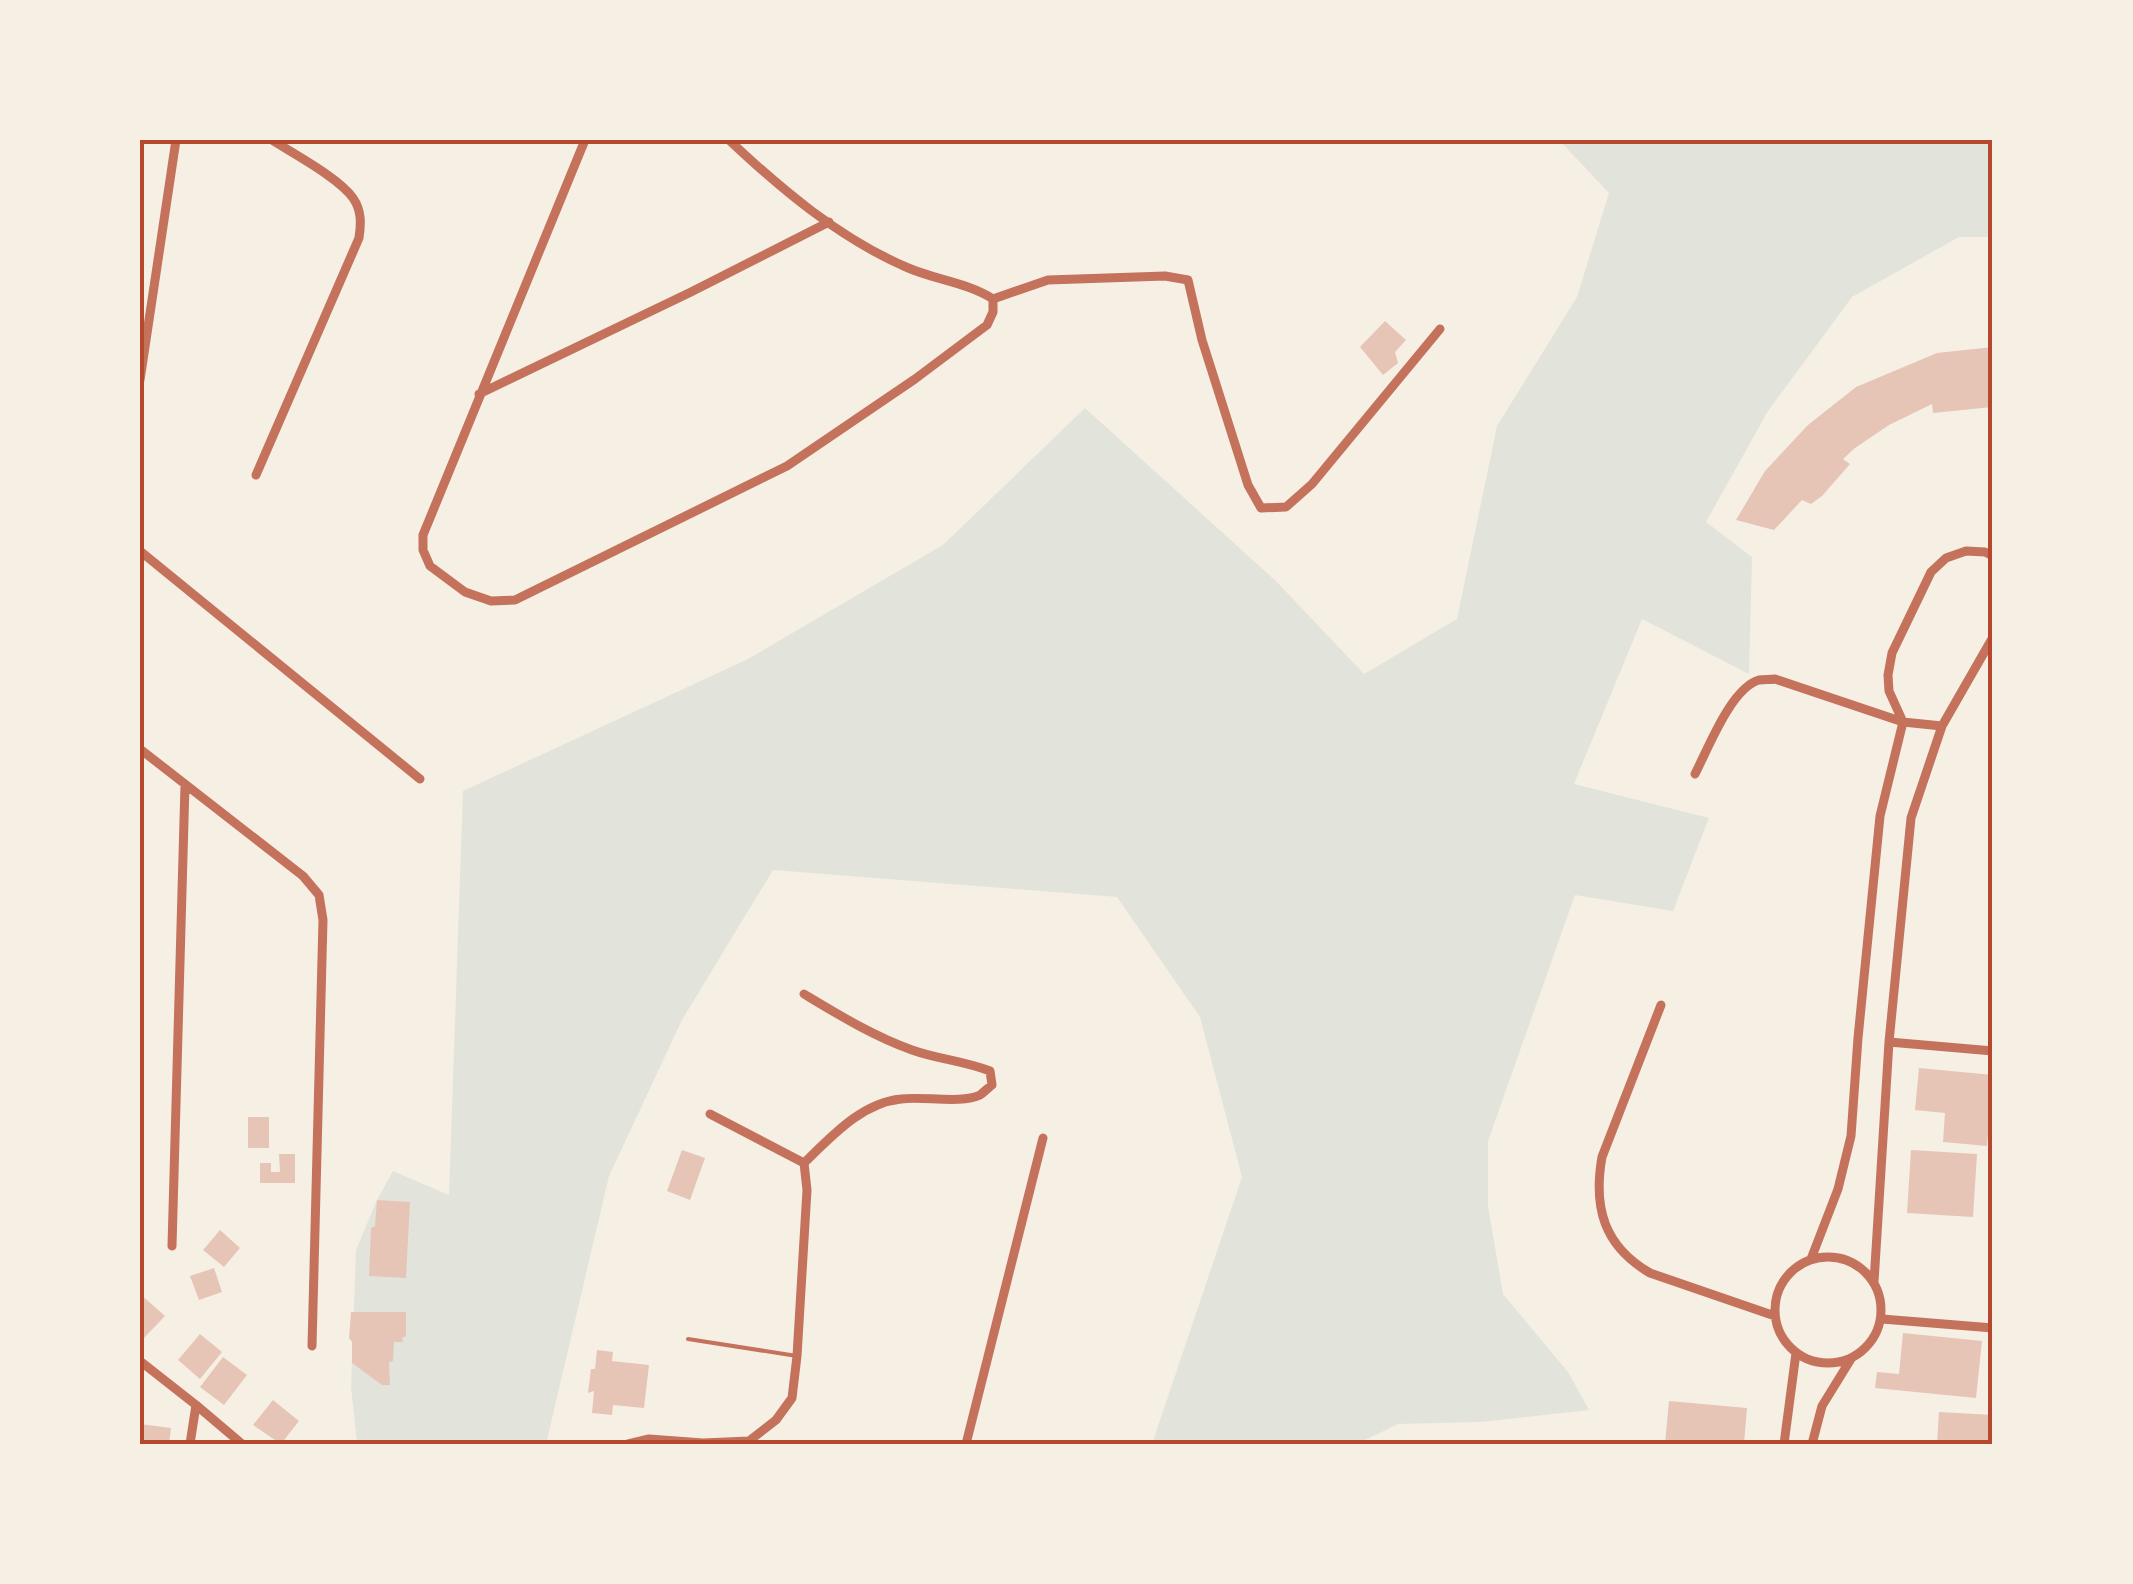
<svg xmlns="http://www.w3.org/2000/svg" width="2133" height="1584" viewBox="0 0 2133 1584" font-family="'Fira Sans Condensed',sans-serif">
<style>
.green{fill:#e2e4dc}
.building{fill:#e6c5b7}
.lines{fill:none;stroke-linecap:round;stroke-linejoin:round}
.service{stroke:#c5725c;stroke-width:4}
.minor{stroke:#c5725c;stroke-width:9}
.neatline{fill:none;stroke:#b5482f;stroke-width:4}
</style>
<rect width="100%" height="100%" fill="#f6efe4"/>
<!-- green -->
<path class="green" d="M1559,140H1993V237H1959L1852,297L1768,411L1706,522L1752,557L1749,674L1642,619L1574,784L1709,818L1673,911L1575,895L1488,1141V1206L1503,1294L1568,1372L1589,1410L1480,1422L1398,1424L1357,1444H1152L1242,1177L1200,1017L1117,897L773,870L682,1020L609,1176L546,1444H357L351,1387L356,1250L377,1200L393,1171L449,1195L463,791L748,659L943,545L1085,408L1277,582L1364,674L1457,619L1497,426L1577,297L1609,193Z"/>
<!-- building -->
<path class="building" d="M1385,321L1406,340L1395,352L1398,363L1383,375L1360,347Z
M1993,347L1992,407L1933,413L1932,404L1889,425L1855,448L1843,459L1850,464L1822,496L1811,504L1802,500L1774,530L1736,520L1765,471L1808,425L1856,387L1937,353Z
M1919,1068L1993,1075L1987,1146L1943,1142L1945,1113L1915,1110Z
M248,1117H269V1148H248Z
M682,1150L705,1158L690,1200L667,1191Z
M1911,1150L1977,1154L1973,1217L1907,1213Z
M279,1154H295V1183H260V1163H271V1172H280Z
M377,1200L410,1202L406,1278L369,1276L371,1228L375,1226Z
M220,1230L240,1248L224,1267L203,1250Z
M214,1268L222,1292L199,1300L190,1276Z
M140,1294L165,1316L144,1338L140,1334Z
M351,1312H406V1336L402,1338L403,1342H394L393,1361L389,1362L390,1385H382L352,1363V1342L349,1338Z
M1903,1333L1982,1341L1976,1398L1875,1388L1877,1372L1899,1374Z
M200,1334L222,1352L200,1379L178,1360Z
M597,1350L613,1352L612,1361L649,1365L644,1408L613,1405L612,1415L592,1413L594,1391L588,1393L591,1369H595Z
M223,1357L247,1375L224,1405L200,1387Z
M273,1400L299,1421L281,1444L253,1425Z
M1669,1401L1747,1408L1744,1444H1665Z
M1939,1412L1993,1415V1444H1937Z
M140,1424L171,1428L169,1444L140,1443Z"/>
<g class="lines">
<!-- service -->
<path class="service" d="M688,1339L797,1356"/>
<!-- minor -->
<path class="minor" d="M585,140L423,535V550L430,566L465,592L491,601L515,600L787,466L915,379L987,325L993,312V299
M729,140C781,189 839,238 906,267C935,280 966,282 993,299
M993,299L1048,280L1165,276L1188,280L1202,340L1248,485L1261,508L1286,507L1312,484L1440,329
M140,380L176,140
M479,394L691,292L829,222
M256,475L359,238C361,224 362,211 353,198C339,178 294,154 272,140
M140,551L420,779
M140,749L303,876L319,895L323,920L312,1346
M1695,774C1708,749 1731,688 1759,680C1764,679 1770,680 1775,679L1903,722L1942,726
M1661,1005L1602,1157C1593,1208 1604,1246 1650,1273L1775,1316
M1889,1042L1993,1051
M804,1163C831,1137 861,1103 901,1099C922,1096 962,1104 980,1095C984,1092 988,1088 992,1085L990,1071C964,1061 937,1059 912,1050C873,1036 839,1015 804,994
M172,1246L185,785
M1775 1310a53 53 0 1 1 106 0a53 53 0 1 1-106 0Z
M1811,1259L1838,1189L1851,1136L1858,1038L1880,816L1903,722L1889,691L1888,675L1892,653L1931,572L1946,558L1966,551L1985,552L1993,556
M1874,1282L1889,1042L1911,818L1942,726L1993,637
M1882,1319L1993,1328
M140,1361L196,1405L242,1444
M190,1444L196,1405
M628,1444L649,1439L703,1443L749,1441L776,1420L792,1398L797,1356L807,1190L804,1163L710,1114
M966,1444L1043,1138
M1784,1444L1796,1353
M1812,1444L1822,1406L1851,1359"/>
</g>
<!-- border -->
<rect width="2133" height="1584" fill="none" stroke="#f6efe4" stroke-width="285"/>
<rect x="142" y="142" width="1848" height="1300" class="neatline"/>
</svg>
